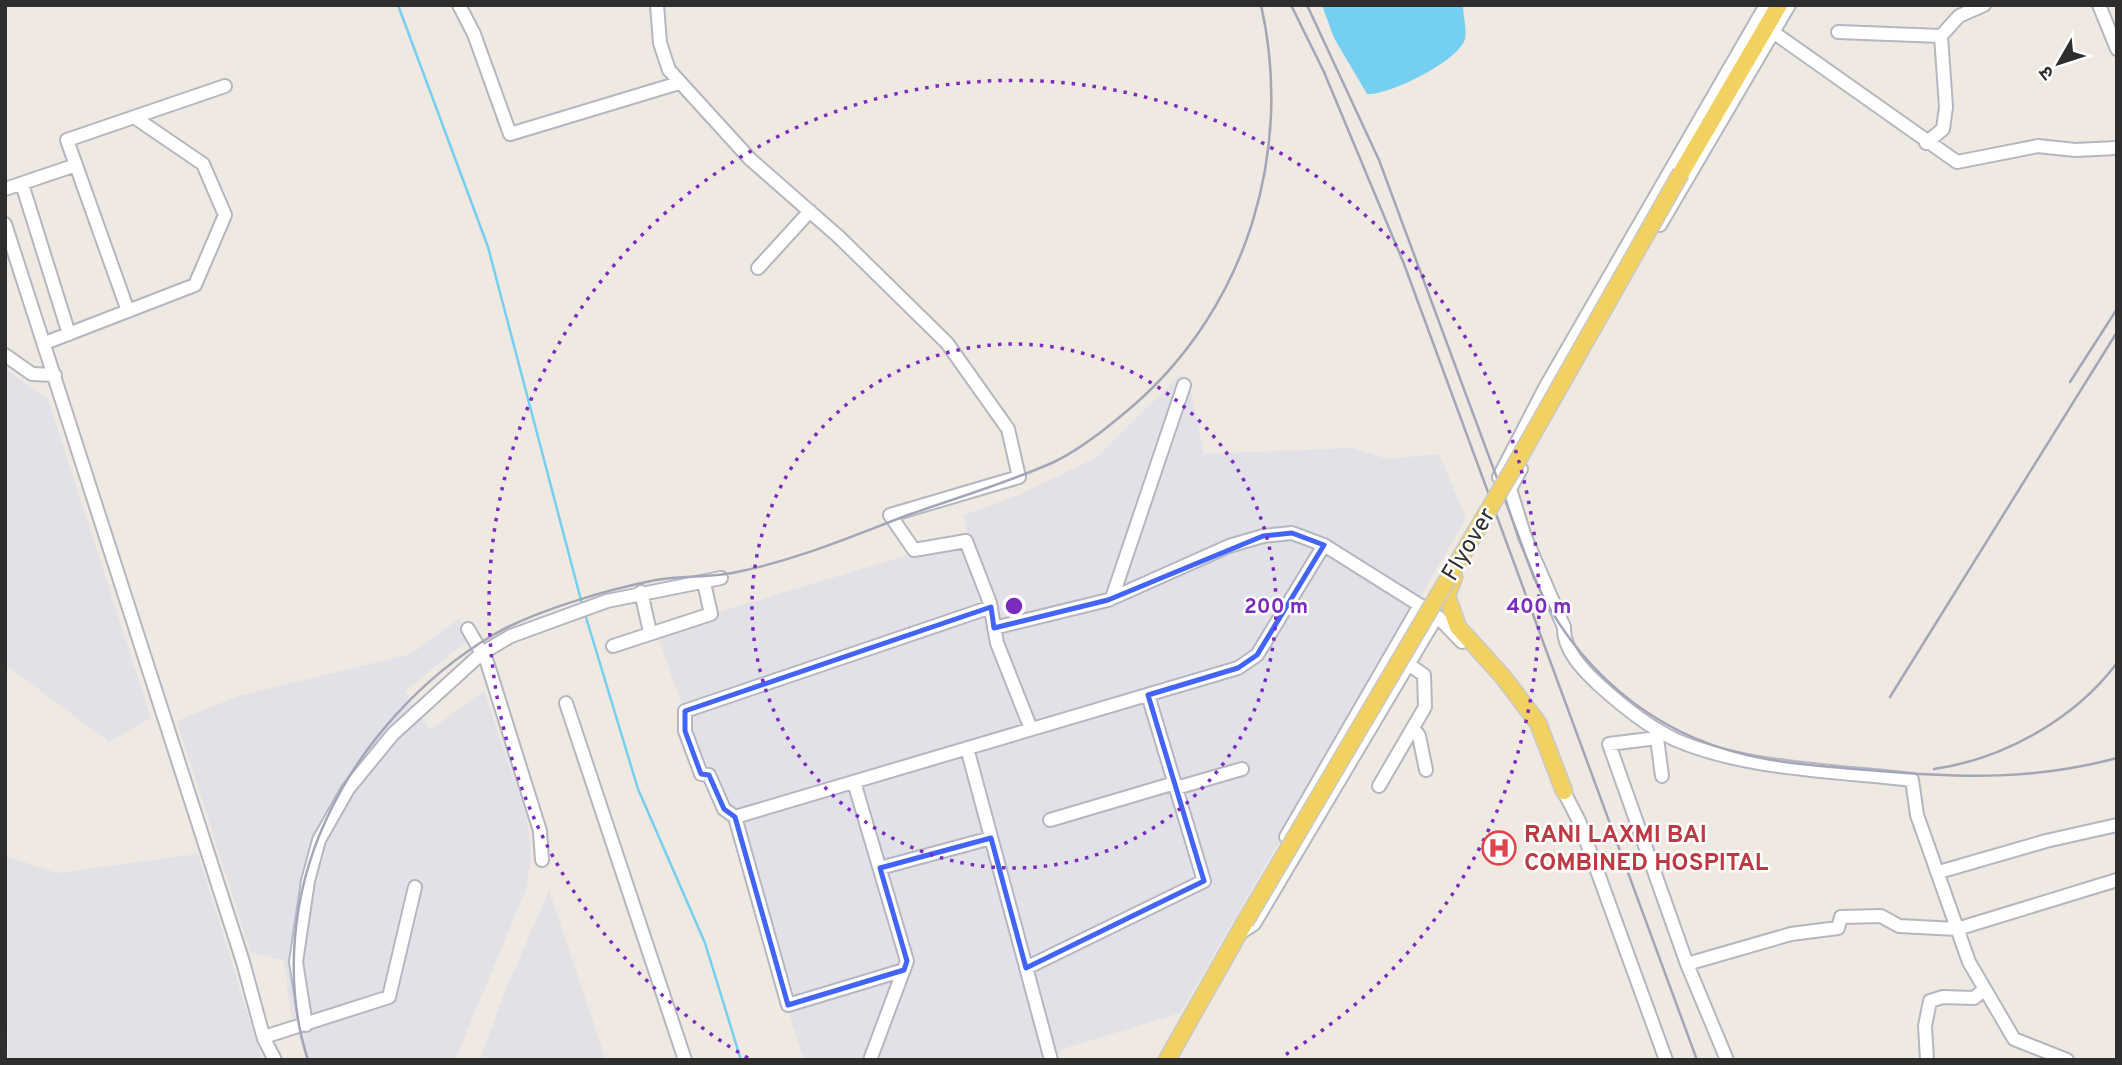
<svg xmlns="http://www.w3.org/2000/svg" width="2122" height="1065" viewBox="0 0 2122 1065" font-family="Overpass,'Noto Sans Devanagari',sans-serif">
<style>
.industrial{fill:#e3e1e8}
.water{fill:#75cff0}
.lines{fill:none;stroke-linecap:round;stroke-linejoin:round}
.stream{stroke:#75cff0;stroke-width:2.5}
.minor-casing{stroke:#b4b7c1;stroke-width:16}
.major-casing{stroke:#c9c9c9;stroke-width:19}
.minor{stroke:#fff;stroke-width:12}
.major{stroke:#f2d163;stroke-width:16}
.rail{stroke:#a3a6b8;stroke-width:2.5}
.major-bridge-casing{stroke:#c9c9c9;stroke-width:19;stroke-linecap:butt}
.major-bridge{stroke:#f2d163;stroke-width:16}
.marked{fill:none;stroke:#4264fb;stroke-width:5;stroke-linejoin:round}
.ring{fill:none;stroke:#7b2cbf;stroke-width:3.5;stroke-dasharray:3.5 7}
.labels{text-anchor:middle;stroke-width:5;stroke-linejoin:round;paint-order:stroke}
.street-label{font-size:24px;fill:#2e2e2e;stroke:#fff}
.health-label{font-size:24px;font-weight:bold;fill:#be3a42;stroke:#fff;text-anchor:start}
.centre{fill:#7b2cbf;stroke:#fff;stroke-width:3.5}
.ring-label{font-size:21px;text-anchor:middle;font-weight:bold;fill:#7b2cbf;stroke:#fff;stroke-width:5;stroke-linejoin:round;paint-order:stroke}
</style>
<rect width="100%" height="100%" fill="#efe9e1"/>
<!-- industrial -->
<path class="industrial" d="M5,369L48,399L151,718L109,742L5,664Z
M1180,375L1189,382L1204,454L1353,448L1387,459L1439,454L1466,518L1180,1013L1063,1049L1050,1060H804L790,1017L793,991L743,821L718,809L656,631L968,537L964,515L1017,496L1097,457Z
M460,618L468,640L405,691L430,730L484,691L527,817L531,855L527,887L455,1060H306L290,1009L284,960L251,953L177,721L239,696L411,654Z
M198,854L262,1060H8L5,856L57,873Z
M549,890L606,1060H480L502,999Z"/>
<!-- water -->
<path class="water" d="M1322,5H1463C1463,15 1467,29 1465,39C1459,61 1388,96 1367,94L1334,38Z"/>
<g class="lines">
<!-- stream -->
<path class="stream" d="M398,5L488,247L582,604
M585,614L638,789L705,943L741,1060"/>
<defs>
<path id="minor" d="M459,5L474,34L510,134L679,83
M657,5L660,43L669,70L750,159L839,237L947,343L1008,429L1019,477L890,515L914,550L966,541L990,603L997,643L1031,729
M2099,5L2117,49
M1773,32L1957,162L2038,146L2075,150L2117,148
M1838,32L1941,36
M1926,143L1943,129L1946,107L1941,36L1959,16L1984,5
M22,184L69,334
M5,189L76,165
M5,224L243,962L264,1039L275,1060
M1660,225L1789,5
M758,268L810,211
M128,311L67,140L225,86
M45,343L195,285L225,215L203,164L134,117
M5,355L32,374L55,375
M1521,469L1510,489L1506,488L1499,477L1546,386L1766,5
M1510,489L1525,537L1564,627C1563,649 1582,669 1598,684C1621,705 1648,727 1676,740C1746,770 1837,771 1912,780L1917,815L1969,962L2014,1039L2067,1060
M641,592L650,632
M1112,598L1184,385
M994,628L1108,600L1229,546L1263,536L1292,533L1324,545L1437,616L1462,642
M468,629L487,662L540,831L542,860
M613,646L711,614L704,583
M566,703L685,1060
M1413,727L1419,736L1426,770
M967,748L1051,1060
M1662,776L1657,738L1609,744L1687,964L1791,934L1838,928L1841,917L1881,916L1899,926L1957,929L2117,880
M854,782L907,961L870,1060
M1379,786L1425,707L1424,675L1408,664
M1561,786L1579,821L1666,1060
M1176,788L1242,769
M735,817L1238,668L1257,655L1324,545
M1050,820L1175,783
M1286,837L1420,605
M880,868L991,838
M1939,872L2046,841L2117,825
M1240,933L1254,924L1437,616
M1687,964L1727,1060
M1026,968L1204,881L1148,695
M904,970L788,1005L735,817L724,809L709,775L701,774L685,731V711L991,607
M306,1025L296,962L308,881L319,840L348,789L393,734L482,653L511,636L607,601L721,578
M264,1037L389,997L415,887
M1927,1060L1925,1026L1930,1001L1943,997L1974,998L1985,989"/>
<path id="major" d="M1681,173L1779,5
M1454,577L1447,596L1458,627L1504,678L1538,723L1564,791
M1167,1060L1245,922"/>
</defs>
<!-- minor casing -->
<use href="#minor" class="minor-casing"/>
<!-- major casing -->
<use href="#major" class="major-casing"/>
<!-- minor -->
<use href="#minor" class="minor"/>
<!-- major -->
<use href="#major" class="major"/>
<!-- rail -->
<path class="rail" d="M1291,5L1324,72L1404,264L1697,1060
M1307,5L1379,160L1534,578C1575,667 1650,733 1747,755C1790,765 1835,767 1879,771C1963,778 2035,780 2117,758
M2070,382L2117,309
M1890,697L2117,332
M1934,769C2003,759 2074,720 2117,663
M308,1060C283,983 292,893 326,820C360,745 422,677 493,635C534,611 609,589 656,580C683,575 711,578 737,572C797,560 852,536 908,515C956,498 1007,483 1054,462C1083,448 1109,426 1134,405C1247,306 1294,151 1261,5"/>
<defs>
<path id="major-bridge" d="M1245,922L1514,467L1681,173"/>
</defs>
<!-- major-bridge casing -->
<use href="#major-bridge" class="major-bridge-casing"/>
<!-- major-bridge -->
<use href="#major-bridge" class="major-bridge"/>
</g>
<!-- marked area -->
<path class="marked" d="M1292,533L1324,545L1257,655L1238,668L1148,695L1204,881L1026,968L991,838L880,868L907,961L904,970L788,1005L735,817L724,809L709,775L701,774L685,731V711L991,607L994,628L1108,600L1263,536Z"/>
<!-- distance rings -->
<g class="ring">
<circle cx="1014" cy="606" r="262"/>
<path d="M748 1058A525 525 0 1 1 1280 1058"/>
</g>
<!-- icons -->
<defs>
<symbol id="hospital-ring" viewBox="-11 -11 22 22"><circle r="9.5" fill="#fff" stroke="#e0444e" stroke-width="1.5"/><path d="M-5-5h3v3.5h4V-5h3V5h-3V1.5h-4V5h-3Z" fill="#e0444e"/></symbol>
</defs>
<g fill-rule="evenodd">
<use href="#hospital-ring" x="1480" y="829" width="38" height="38"/>
</g>
<g class="labels">
<!-- street labels -->
<g class="street-label">
<text transform="translate(1468 544) rotate(-59)" y="8">Flyover</text>
</g>
<!-- health labels -->
<g class="health-label">
<text x="1524" y="842">RANI LAXMI BAI<tspan x="1524" dy="28">COMBINED HOSPITAL</tspan></text>
</g>
</g>
<circle cx="1014" cy="606" r="10" class="centre"/>
<g class="ring-label">
<text x="1276" y="613">200 m</text>
<text x="1539" y="613">400 m</text>
</g>
<!-- border -->
<rect width="2122" height="1065" fill="none" stroke="#2e2e2e" stroke-width="14"/>
<!-- north arrow -->
<g transform="translate(2059 63) rotate(231)" stroke="#ffffff" stroke-width="5" paint-order="stroke">
<path d="M0-5L12 26L0 18L-12 26Z" fill="#2e2e2e"/>
<text y="-10" font-size="19" font-weight="bold" text-anchor="middle" fill="#2e2e2e">उ</text>
</g>
</svg>
